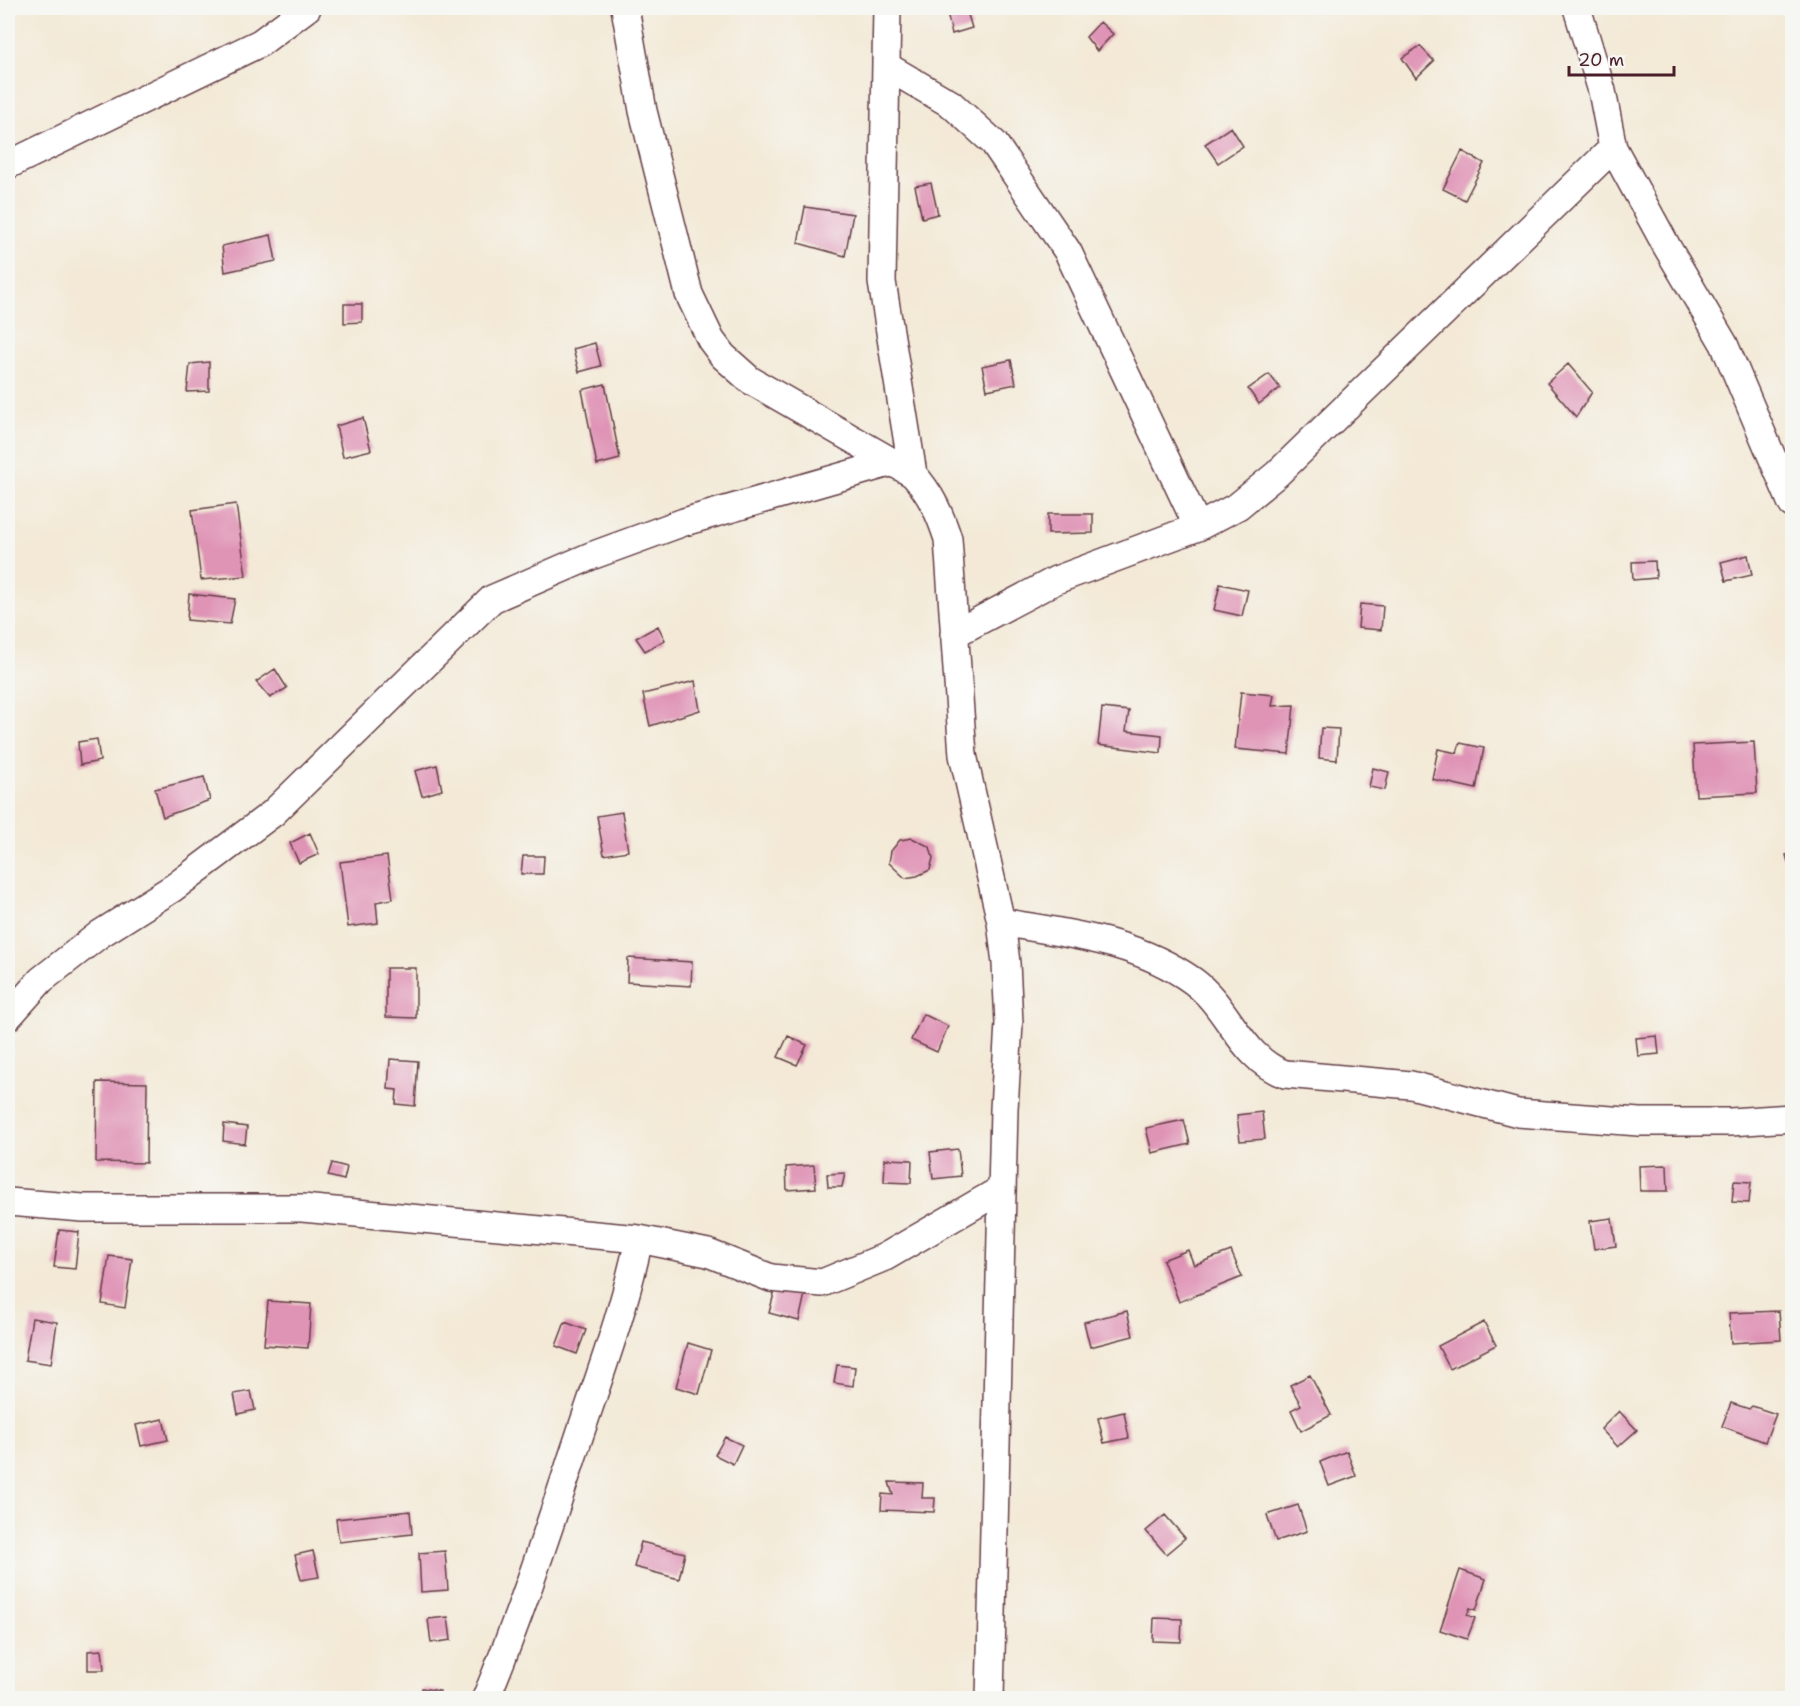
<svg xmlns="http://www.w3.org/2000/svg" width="1800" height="1706" viewBox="0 0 1800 1706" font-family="'Shantell Sans',sans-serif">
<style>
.building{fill:#df93b5}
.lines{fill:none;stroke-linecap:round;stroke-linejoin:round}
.minor-casing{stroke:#633d45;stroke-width:30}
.minor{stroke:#fff;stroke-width:27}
</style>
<rect width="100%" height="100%" fill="#f6f6f2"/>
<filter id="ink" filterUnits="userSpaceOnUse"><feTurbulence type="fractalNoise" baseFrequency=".0167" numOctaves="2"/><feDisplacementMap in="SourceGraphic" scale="12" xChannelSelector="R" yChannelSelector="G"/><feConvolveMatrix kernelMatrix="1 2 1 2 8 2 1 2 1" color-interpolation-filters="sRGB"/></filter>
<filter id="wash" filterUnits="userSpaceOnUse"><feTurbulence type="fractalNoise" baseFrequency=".008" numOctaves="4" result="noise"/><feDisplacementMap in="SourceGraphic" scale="24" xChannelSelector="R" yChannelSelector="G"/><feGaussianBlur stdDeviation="1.35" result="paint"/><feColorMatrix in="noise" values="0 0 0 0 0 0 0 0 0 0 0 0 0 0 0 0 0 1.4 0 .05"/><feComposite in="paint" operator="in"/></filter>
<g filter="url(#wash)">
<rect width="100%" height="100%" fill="#f3e9d6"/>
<g id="blocks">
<!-- building -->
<path class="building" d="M743,8H771L770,12Z
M966,8L972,28L952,34L947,12Z
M1100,22L1113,34L1097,51L1086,37Z
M1420,46L1434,61L1416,78L1402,58Z
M1231,127L1243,146L1218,163L1205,144Z
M1462,151L1484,163L1465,200L1443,189Z
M931,183L938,214L922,218L915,186Z
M805,207L853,214L845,256L798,243Z
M271,235L276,261L225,272L222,246Z
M8,275L12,297L8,298Z
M344,304H362V322L344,323Z
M595,343L601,366L579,372L573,349Z
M1011,360L1016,384L987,390L982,366Z
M209,362V391L187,392L190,364Z
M1568,364L1592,392L1576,417L1547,383Z
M1269,374L1280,388L1259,404L1248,389Z
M605,384L620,459L597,465L582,390Z
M363,418L371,450L343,457L336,426Z
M236,504L246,576L201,580L192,510Z
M1048,514H1093V533L1048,534Z
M1748,555L1752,575L1726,581L1721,562Z
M1655,561L1656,578L1633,580L1632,562Z
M1220,584L1248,590L1242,616L1214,610Z
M189,594L235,599L230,624L187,620Z
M1360,604L1383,606L1381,630L1358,628Z
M658,626L665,640L645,651L636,638Z
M275,669L287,688L270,698L256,682Z
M695,681L700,710L650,726L643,694Z
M1241,692L1274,695L1272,706L1294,705L1289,754L1235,749Z
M1102,708L1129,711L1126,731L1162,735L1161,753L1098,745Z
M1321,728L1339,729L1337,760L1319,758Z
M97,739L100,761L80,765L78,742Z
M1754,742L1757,793L1696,796L1693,745Z
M1460,743L1484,748L1476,789L1432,779L1438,749L1457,753Z
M437,765L442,790L422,796L415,771Z
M1373,768L1389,772L1385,790L1369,787Z
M204,777L210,800L163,817L155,789Z
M622,812L628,851L604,855L597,816Z
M310,833L319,854L299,863L290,843Z
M912,838L930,847L933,858L930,870L917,876L905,878L889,863L891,851L900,840Z
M1792,853V877L1786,855Z
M387,856L393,899L376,902L378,923L348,927L340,862Z
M523,856H544L543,874H521Z
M628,958L692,962L691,986L627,982Z
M386,968H416V1018L386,1017Z
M923,1014L948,1026L937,1052L911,1040Z
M788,1036L807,1045L797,1065L778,1057Z
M1657,1036L1659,1054L1638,1056L1636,1038Z
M390,1059L418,1061L415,1106L396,1104L397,1090L388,1089Z
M97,1082L147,1083L146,1163L96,1162Z
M1262,1112L1265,1139L1240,1141L1237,1115Z
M1184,1120L1190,1144L1152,1153L1146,1128Z
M224,1124L247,1127L245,1144L223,1141Z
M958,1149L961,1176L933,1179L930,1152Z
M885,1159L912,1160L911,1183L884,1182Z
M332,1163L347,1167L344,1180L328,1176Z
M814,1165L816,1188L787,1190L786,1167Z
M1667,1165L1668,1191H1640L1639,1166Z
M845,1173L842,1187H828L827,1174Z
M1734,1181L1751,1182L1749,1203L1732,1202Z
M1612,1218L1616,1246L1594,1249L1590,1221Z
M59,1230L79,1232L75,1269L54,1267Z
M1188,1250L1194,1265L1231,1251L1242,1277L1179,1302L1163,1260Z
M109,1256L132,1259L125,1308L102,1304Z
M776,1286L805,1294L799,1321L769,1313Z
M268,1301L311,1304L308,1348L264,1345Z
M1127,1311L1133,1336L1090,1347L1084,1322Z
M1779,1311L1781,1340L1731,1343L1729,1313Z
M32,1318L57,1322L51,1364L25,1360Z
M565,1322L586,1330L577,1354L556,1346Z
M1484,1322L1496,1345L1450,1369L1438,1346Z
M688,1343L711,1350L699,1394L676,1387Z
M837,1365L855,1367L853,1386L834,1383Z
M1310,1375L1331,1415L1301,1431L1291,1410L1301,1405L1290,1385Z
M251,1391L255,1410L238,1414L234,1394Z
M1731,1403L1749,1409L1752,1406L1776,1414L1765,1442L1722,1426Z
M1619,1411L1637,1430L1618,1447L1601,1429Z
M1124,1412L1129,1438L1104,1443L1098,1418Z
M163,1419L168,1440L141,1446L136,1425Z
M725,1437L742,1445L733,1464L715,1455Z
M1347,1451L1356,1476L1329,1486L1320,1462Z
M889,1482L923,1483L922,1498H935L934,1512L881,1510L882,1494L893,1495Z
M1298,1505L1307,1531L1276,1541L1267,1515Z
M410,1511L412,1534L339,1542L336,1519Z
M1165,1515L1185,1538L1166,1554L1146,1531Z
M641,1542L685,1553L679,1579L634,1567Z
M313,1551L319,1577L301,1580L295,1555Z
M445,1551L448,1590L421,1592L419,1553Z
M1460,1570L1486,1579L1476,1610L1470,1608L1467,1615L1475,1618L1467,1639L1440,1630Z
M448,1617L451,1640L431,1643L428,1619Z
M1154,1618L1182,1619L1181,1642L1153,1641Z
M102,1650L104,1670H88V1651Z
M422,1688L440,1691L439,1698H420Z"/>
</g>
</g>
<g filter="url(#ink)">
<use href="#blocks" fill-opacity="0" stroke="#633d45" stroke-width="1.5"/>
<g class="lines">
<defs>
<path id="minor" d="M625,8L643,111L689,294L711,340L723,356L750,380L913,474C931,494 940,514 948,539L963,755L1001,922L1006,963L1009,1023L1004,1109L990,1698
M887,8L882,282L913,474
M1577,8L1602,91L1613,148L1667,247L1724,344L1792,504
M886,66L951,104L994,143L1068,252L1198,527
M8,165L260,43L307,8
M954,634L1056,580L1198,527L1238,506L1277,474L1613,148
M1001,922C1068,934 1136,940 1193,981C1228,1006 1242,1060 1285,1074L1411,1085L1518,1113L1639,1122H1730L1792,1118
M8,1017L41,980L100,934L173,888L273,813L492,599L591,556L684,522L889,463
M8,1202L83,1208H302L639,1239
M486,1698C521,1614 549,1527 578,1440C600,1374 625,1308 639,1239L708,1253L771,1278L822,1283L885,1257L1002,1189"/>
</defs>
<!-- minor casing -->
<use href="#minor" class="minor-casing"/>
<!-- minor -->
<use href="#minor" class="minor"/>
</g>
</g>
<!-- margin -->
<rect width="1800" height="1706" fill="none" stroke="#f6f6f2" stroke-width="30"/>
<!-- scale -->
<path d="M1569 66v9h105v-9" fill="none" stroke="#4a1f2b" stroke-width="3"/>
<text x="1578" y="66" font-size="18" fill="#4a1f2b" stroke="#f6f6f2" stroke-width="4.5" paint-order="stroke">20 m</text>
</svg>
